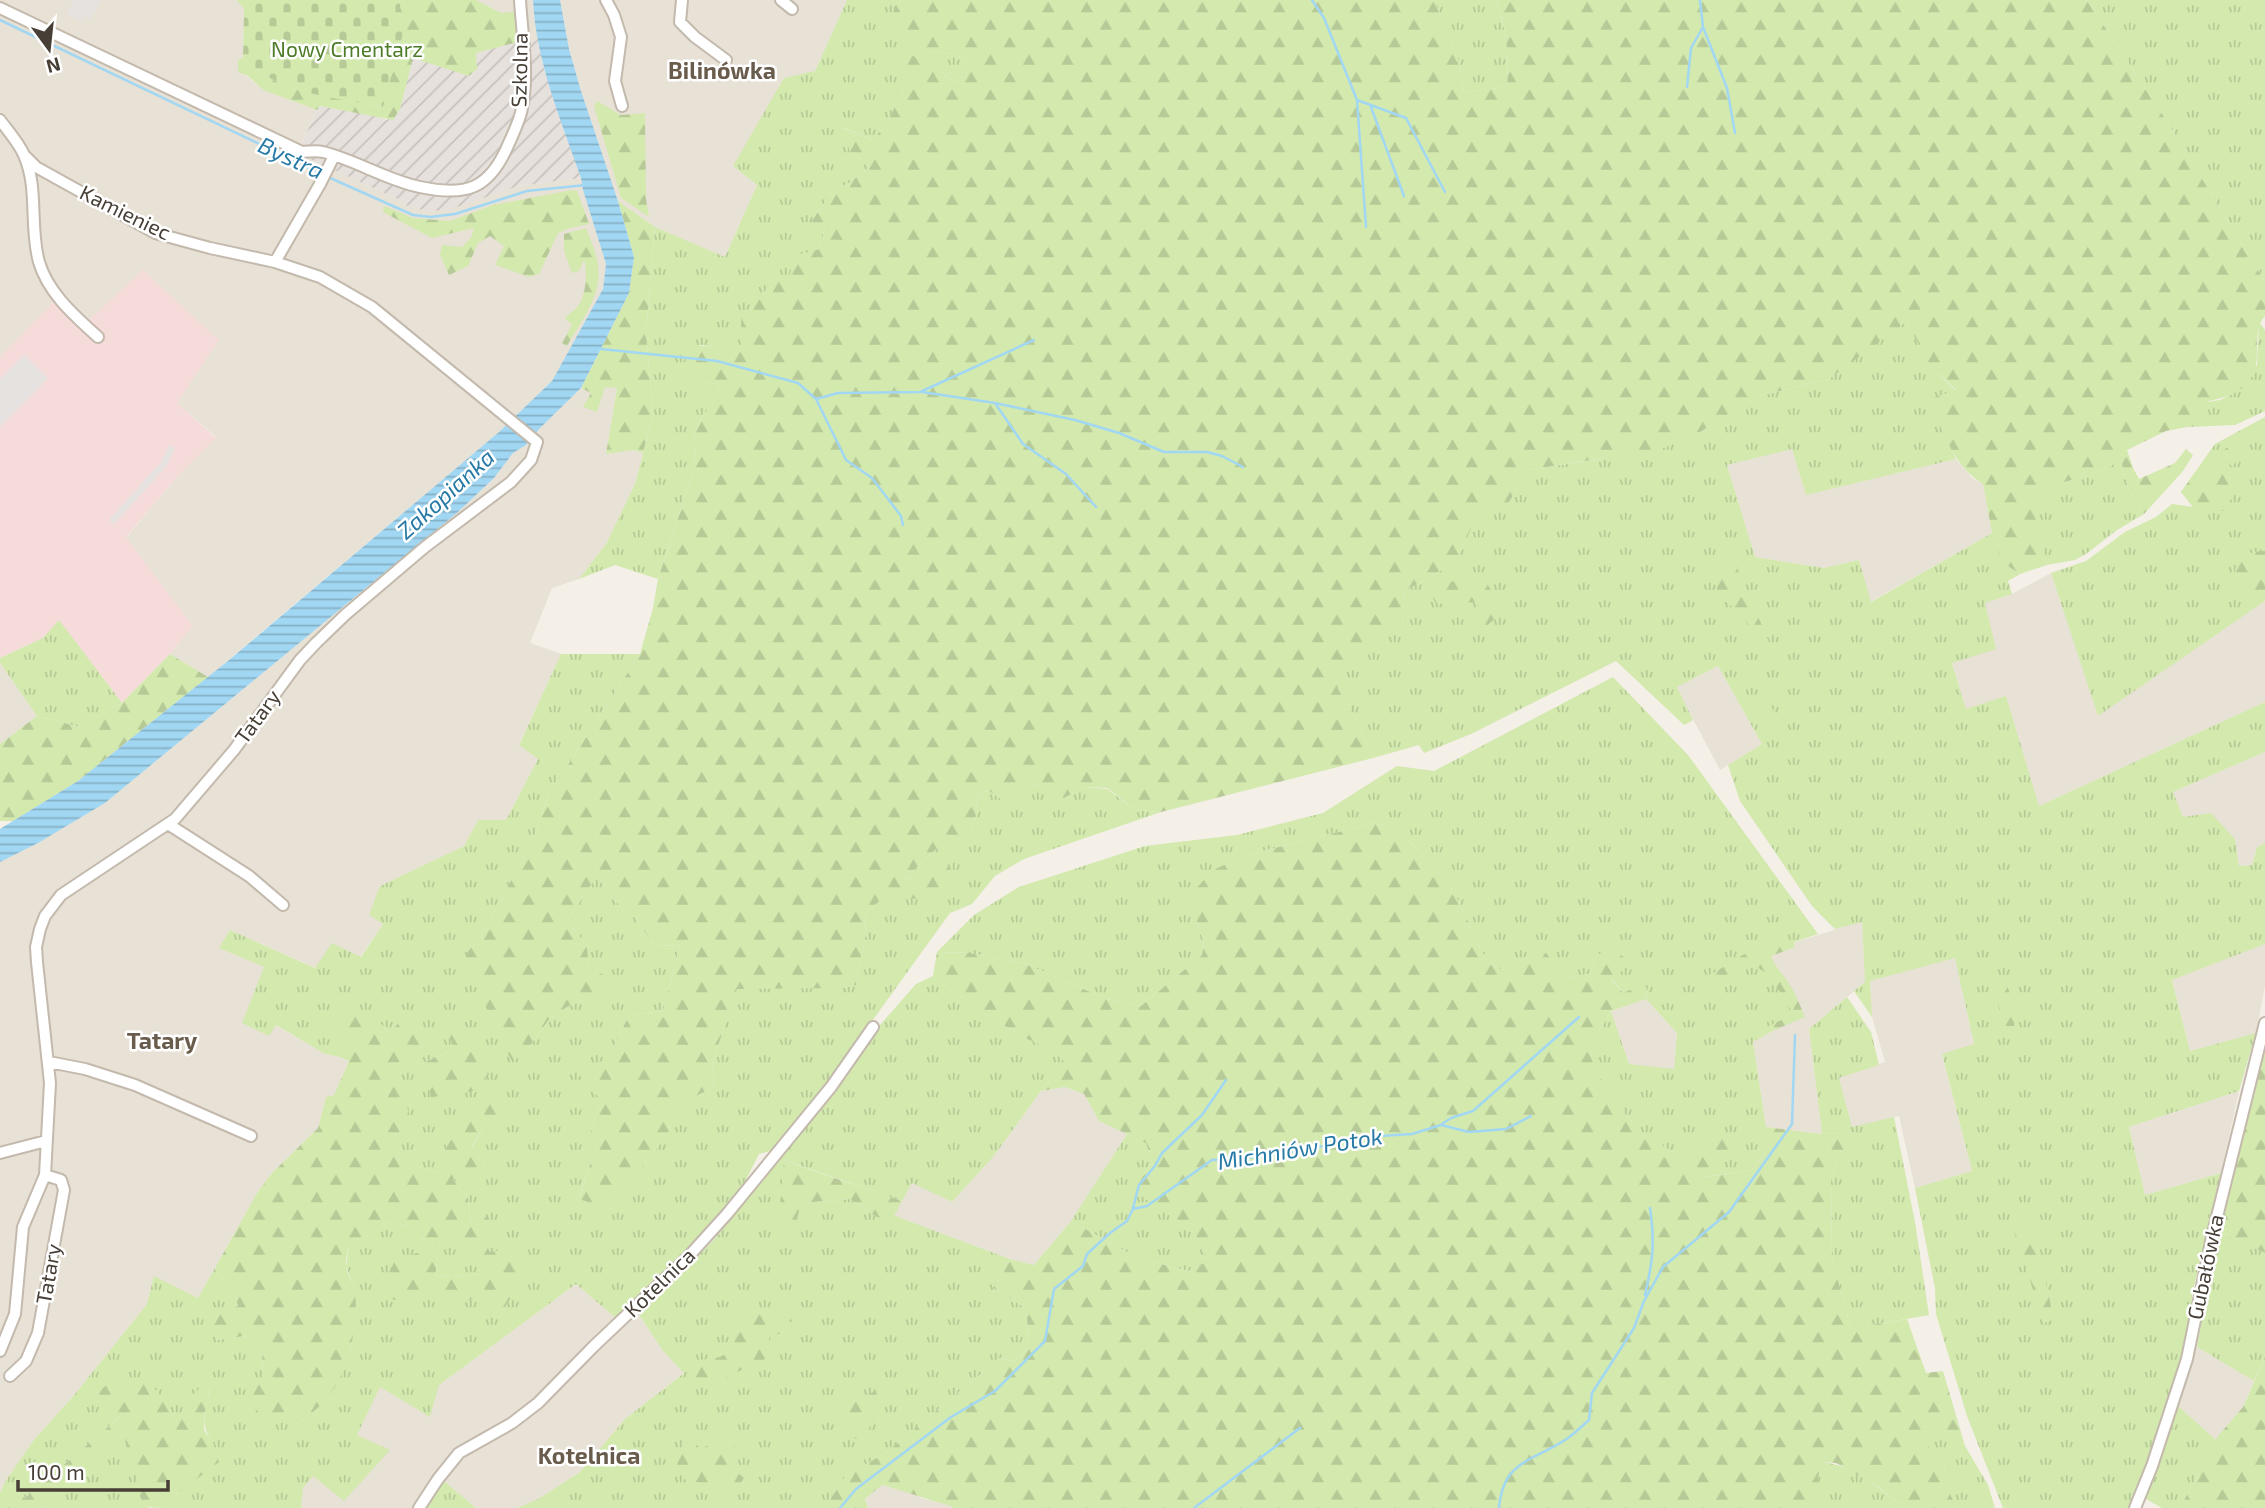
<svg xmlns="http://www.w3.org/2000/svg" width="2265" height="1508" viewBox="0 0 2265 1508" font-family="'Exo 2',sans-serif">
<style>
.residential{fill:#e8e1d5}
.industrial{fill:url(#industrial-furrows)}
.medical{fill:#f5dcda}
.grass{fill:url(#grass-tufts);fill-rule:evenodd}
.forest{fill:url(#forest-firs);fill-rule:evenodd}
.cemetery{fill:url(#cemetery-stones)}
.parking{fill:#e5e2df}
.water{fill:url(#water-rules)}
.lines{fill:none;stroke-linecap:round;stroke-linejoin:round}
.stream{stroke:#a1d7f3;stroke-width:2.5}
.minor-casing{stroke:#c3b9ac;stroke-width:14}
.minor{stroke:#fff;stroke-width:10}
.labels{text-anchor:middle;stroke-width:5;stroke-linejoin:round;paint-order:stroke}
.park-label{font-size:21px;fill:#4d7b27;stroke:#fff}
.street-label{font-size:21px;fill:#473f36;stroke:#fff}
.neighbourhood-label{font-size:23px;font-weight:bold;fill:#6a5c4c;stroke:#fff}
.water-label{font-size:23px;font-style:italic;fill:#287aa6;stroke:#fff}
</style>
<defs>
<pattern id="industrial-furrows" width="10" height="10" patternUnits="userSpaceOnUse" patternTransform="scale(1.75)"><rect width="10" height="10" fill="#e6e1dc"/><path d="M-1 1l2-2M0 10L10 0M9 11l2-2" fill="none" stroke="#c7c2bd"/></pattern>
<pattern id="grass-tufts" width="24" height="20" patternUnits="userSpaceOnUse" patternTransform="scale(1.75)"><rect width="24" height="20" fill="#d3e9ae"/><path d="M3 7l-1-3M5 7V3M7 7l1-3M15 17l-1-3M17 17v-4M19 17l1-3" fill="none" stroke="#b6c996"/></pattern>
<pattern id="forest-firs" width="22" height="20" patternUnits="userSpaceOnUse" patternTransform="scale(1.75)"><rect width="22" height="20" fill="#d3e9ae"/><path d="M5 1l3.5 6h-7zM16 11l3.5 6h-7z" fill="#b6c996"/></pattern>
<pattern id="cemetery-stones" width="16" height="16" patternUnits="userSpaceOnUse" patternTransform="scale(1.75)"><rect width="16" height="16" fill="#d3e9ae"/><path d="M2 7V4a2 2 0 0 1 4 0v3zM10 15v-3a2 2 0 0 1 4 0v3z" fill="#b6c996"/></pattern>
<pattern id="water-rules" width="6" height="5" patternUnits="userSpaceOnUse" patternTransform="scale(1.75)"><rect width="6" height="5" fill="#a1d7f3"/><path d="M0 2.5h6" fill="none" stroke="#85b0c6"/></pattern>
</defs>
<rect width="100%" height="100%" fill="#f4efe7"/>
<!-- residential -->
<path class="residential" d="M0,0H236L244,7L243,58L238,60V72L247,76L263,90L317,110L297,152L398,199L405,205L502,191L518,186L581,178L583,190L606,264L603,289L552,381L499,432L208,677L170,654L193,626L126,538L178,476L216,437L177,403L78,329L53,302L0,357Z
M476,0H533L538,40L518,42L515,12L501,13Z
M560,0H847L815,71L733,166L757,185L725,257L655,227L618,201L581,91L569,49Z
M605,386L617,388L606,454L633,450L643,453L635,484L606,544L579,579L552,588L530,643L561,654L519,744L538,759L506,820H478L464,846L380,886L383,924L360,957L316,968L230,930L220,948L265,967L275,1025L325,1054L340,1057L349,1061L334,1095L326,1097L318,1128L271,1174L257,1193L198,1298L154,1277L147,1304L75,1394L33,1441L5,1482L0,1493V862L38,843L105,803L458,512L494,478L513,453L526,445L540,428L581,388L591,393L597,411Z
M1792,448L1806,495L1956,459L1972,478L1983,484L1992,533L1870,602L1859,560L1824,568L1755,557L1727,465Z
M2051,573L2098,715L2265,601V702L2039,806L2006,697L1966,709L1952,662L1995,648L1984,603L2012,594Z
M0,663L37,716L0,744Z
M1718,666L1762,744L1720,770L1676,687Z
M2265,752V843L2257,847L2252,865L2239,866L2235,839L2183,817L2173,792Z
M1862,921L1865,982L1809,1029L1822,1134L1766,1127L1753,1042L1802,1014L1765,952Z
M2265,944V986L2256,1033L2190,1051L2172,979Z
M1955,957L1974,1045L1942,1055L1972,1171L1915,1188L1899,1116L1852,1128L1839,1078L1885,1062L1872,1017L1870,981Z
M1646,999L1677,1033L1674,1070L1629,1064L1611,1011Z
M1065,1087L1084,1094L1099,1121L1127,1134L1071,1221L1034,1265L1010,1259L893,1215L912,1182L952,1202L993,1157L1041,1091Z
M2239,1091L2221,1173L2145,1195L2129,1127Z
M576,1284L617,1319L638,1313L663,1351L685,1372L625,1419L580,1472L538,1499L517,1508H476L444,1481L425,1508H301L303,1488L313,1475L389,1450L357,1435L380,1386L439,1385Z
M2197,1347L2254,1381L2243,1407L2216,1440L2177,1405Z
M881,1485L906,1491L921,1498L951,1506L953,1508H868L865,1499Z"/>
<!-- industrial -->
<path class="industrial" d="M538,40L544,69L581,178L518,186L448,210L426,211L405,205L398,199L297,153L319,106L372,115L387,120L400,109L413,57L469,76L475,53L518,42Z"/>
<!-- medical -->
<path class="medical" d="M143,270L219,340L177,403L216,438L178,476L126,537L193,626L170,654L122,703L59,621L43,638L0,658V357L53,302L79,329Z"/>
<!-- grass -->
<path class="grass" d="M847,0H901L894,7L930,51L953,54L965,59L967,76L953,82C938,66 919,58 898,52L909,78L888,121L873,140L842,127L850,151L869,167L849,183L832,192L812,221L825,227L820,249L788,278L742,346L724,348L700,345L698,380L719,384L716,397L699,422L694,439L695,467L658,579L615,565L579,579L606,544L635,484L653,416L646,333L655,227L725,257L757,185L733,166L784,78L815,71Z
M1434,0H1496C1507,29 1509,57 1507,87L1464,92L1459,62Z
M2087,0H2265V282L2168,123Z
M1906,321L1932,368L1956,391L1930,400L1956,459L1806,495L1792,449L1727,465L1755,557L1824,568L1859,560L1871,602L1992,533L2003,563L2020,574L2008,581L2012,594L1985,603L1996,649L1952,663L1966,709L2006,696L2039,806L2265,702V752L2173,792L2183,817L2211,813L2235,839L2239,866L2252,865L2257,847L2265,843V944L2172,980L2190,1051L2256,1033L2239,1091L2129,1127L2145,1195L2221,1173L2192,1295L2191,1321L2178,1376L2138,1491L2130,1508H2003L1967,1416L1936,1314L1935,1288L1915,1188L1972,1171L1942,1054L1974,1044L1955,958L1870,981L1872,1017L1854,991L1865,982L1862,922L1835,929L1812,906L1740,801L1728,765L1762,744L1718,666L1677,687L1693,720L1684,725L1616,661L1471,734L1424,753L1419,745L1373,758L1355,718L1338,689L1334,666L1402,624L1405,591L1456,562L1478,512L1506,507L1528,470L1599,459L1692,437L1759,396L1829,379Z
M2259,322L2265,330V411L2235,425L2187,427L2190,408L2200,403L2220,400L2234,393L2257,365Z
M2265,417V601L2098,716L2051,573L2086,561L2125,532L2156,517L2172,504L2194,507L2181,492L2215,444Z
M2121,461L2128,488L2144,514L2117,530L2086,554L2075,560L2047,565L2029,491L2087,476Z
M59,620L122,703L80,727L37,716L0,663V658L43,638Z
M561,654H640L549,794L534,837L481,937L467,952L522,1057L550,1018L567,1007L603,992L589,969L587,946L567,921L594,880H600L613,899L635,918L655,946L680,945L663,1011L629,1015L608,1059L601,1100L591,1129V1161L579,1198L610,1209L669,1132L671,1108L714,1087L712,1064L737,988H843L856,985L866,933L865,913L891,892L919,879L892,878L914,870L935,850L972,833L979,793L989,791L1009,804L1023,792L1037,784L1064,798L1084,787L1107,789L1136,810L1161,812L1024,859L995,876L972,904L950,913L823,1089L773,1150L759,1154C753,1165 748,1177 741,1188C710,1236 656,1278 617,1319L576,1284L439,1385L430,1417L380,1387L357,1435L390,1450L344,1501L313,1476L303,1488L301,1508H159L191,1483L213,1442C198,1423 206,1410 210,1388L201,1387L178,1422L156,1390L131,1386L95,1393L107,1407L123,1414L25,1498L5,1482L33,1441L75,1394L147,1304L154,1276L198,1298L215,1268L217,1275L233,1286L238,1306L217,1340L244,1336L262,1352L263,1375L344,1364L351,1347L354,1327L355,1290L346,1266L349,1245L389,1222L424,1230L420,1252L432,1288L476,1297L499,1317L512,1296L481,1234L489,1223L487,1217L471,1224L468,1198L453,1180L463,1171L481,1177L484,1163L472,1147L483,1128L507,1107L494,1097L441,1173L400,1162L396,1140L402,1124L393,1065L430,1041L407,1014L390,1033L379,1022L336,1020L350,1041L340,1057L325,1054L276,1025L269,1036L242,1023L264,967L219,948L230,930L315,968L332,943L361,957L383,924L369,915L380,886L464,846L478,820H506L538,759L519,745ZM453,1050L432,1097L423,1063Z
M1613,677L1688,755L1818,934L1765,952L1802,1014L1753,1042L1766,1127V1153L1751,1170L1704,1177L1737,1145L1713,1139L1680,1156L1644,1135L1627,1117L1594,1068L1590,1048L1611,1011L1629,1064L1674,1069L1677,1033L1646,999L1648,991L1623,993L1611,978L1598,955L1589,974L1565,978L1537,951L1502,970L1487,962L1459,902L1433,864L1395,828L1374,823L1247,855L1196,920L1204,943L1202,955L1141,1006L1106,999L1026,964L970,953L937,952L974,915L1019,887L1145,846L1237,835L1323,813L1397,766L1434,771Z
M933,976L978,1010L1027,1039L1049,1048L1066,1062L1041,1091L993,1157L952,1202L912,1183L902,1201L784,1160L801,1203L850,1199L875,1216L893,1215L1010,1259L993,1288L1024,1307L1027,1316L1028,1348L1014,1362L1000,1358L888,1451L845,1477L824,1508H517L538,1499L580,1472L625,1419L684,1373L663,1351L638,1313L712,1242L839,1085L881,1024L916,984Z
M1847,997L1871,1032L1879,1065L1839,1078L1852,1127L1894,1117L1915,1222L1929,1315L1865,1326H1850L1832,1257L1831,1178L1837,1159L1866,1144L1859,1132L1822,1134L1809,1029Z
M1127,1134L1146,1142L1153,1164L1131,1188L1193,1232L1210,1260L1189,1271L1137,1258L1071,1221Z
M2219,1231L2265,1253V1357L2254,1381L2197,1347Z
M456,1235L487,1274L435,1277L440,1240Z
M2177,1405L2216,1440L2180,1508H2162L2144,1498Z
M1940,1428L1965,1446L1988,1485L1995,1508H1959L1950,1498L1945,1469L1915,1434Z
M126,1434C127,1450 131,1448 136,1460C142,1479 132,1493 150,1508H40Z
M1820,1462C1852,1464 1880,1489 1905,1508H1813Z
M444,1481L476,1508H425Z"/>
<!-- forest -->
<path class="forest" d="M399,0H476L501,13L515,12L518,42L476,53L477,69L469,76L413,58L400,109L393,120L320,106L317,110L263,90L248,76L238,72V60L243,58C280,96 334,96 383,107L401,10Z
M901,0H1434L1459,62L1464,92L1507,87C1509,57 1507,28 1496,0H2087L2168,123L2265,282V316C2250,332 2264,361 2250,380C2235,401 2210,397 2191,408L2187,427L2166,431L2127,450L2133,468L2139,479L2175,463L2186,449L2193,455L2183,471L2144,514L2128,488L2121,461L2087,476L2030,491L2047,565L2020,574L2003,563L1992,533L1983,484C1953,466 1943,431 1929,399L1956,390L1932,368L1906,322L1829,379L1759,396L1692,437L1661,449L1528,470L1506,507L1478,513L1456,562L1405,591L1402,624L1335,666L1338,689L1355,718L1373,758L1161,812L1136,810L1107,788L1084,787L1064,798L1037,784L1023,792L1009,804L989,791L979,793L972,833L935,850L914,870L894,878L919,879L945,863L950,870L941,881V906L891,892L865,913L866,933L856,985L843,988L737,989L712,1064L714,1087L672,1108L669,1132L610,1209L579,1199L591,1161V1129L601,1100L575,1070L608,1059L629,1015L663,1011L680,945L655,946L635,918L613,899L600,880H594L567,921L587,946L589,969L607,976L603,992L567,1007L550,1018L522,1057L511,1060L466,965L467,952L481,937L534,837L549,794L640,654L653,608L658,579L695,467L694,439L699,422L716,397L719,384L698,380L687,374L684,347C704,344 722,349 742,346L741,317L773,282L788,278L797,255L820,249L825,227L811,222L832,192L849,183L869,167L850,151L841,127L873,140L888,121L909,78L899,72L898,51C919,57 937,66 953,82L967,76L965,59L953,54L930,51L893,27L894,7Z
M597,101L621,115L645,113L646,199L649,217L621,198L594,106Z
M572,190L577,191L589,224L570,228L558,233L539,274L529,277L495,265L504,246L490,236L478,243L468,266L449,275L440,255L442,245L462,247L471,238L474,228L432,238L383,212L384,206L413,218L450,221L493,205Z
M618,201L655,227L646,333L653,416L643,453L633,450L606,454L617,388L605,387L597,412L583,407L591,393L581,388L629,293L634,257Z
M586,228C590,239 595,249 597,260C605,292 582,320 567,346L562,343L572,325L565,318C568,314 575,310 578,306C586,296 588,270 584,260L579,271L572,273L564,251V234Z
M2265,420V432L2248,445L2232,467L2221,452Z
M2211,467L2236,477L2228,510L2199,515L2181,492L2194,474Z
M2265,551V597L2261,600L2241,592L2233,577L2237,563L2253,552Z
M1729,563L1737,568L1769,642L1766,651L1758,645L1744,616L1721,598L1715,584L1718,570Z
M1481,574L1504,611L1484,628L1477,602L1436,604L1428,588Z
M170,654L208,677L78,781L13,821H0V744L37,716L80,727L122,703Z
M1752,700L1771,706L1780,724L1773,731L1747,708Z
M1374,823L1395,828L1433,864L1459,902L1487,962L1502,970L1537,951L1546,953L1565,978L1589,974L1598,955L1609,947L1625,958L1622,971L1611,979L1623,993L1644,984L1648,991L1646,999L1611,1011L1590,1048L1594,1068L1627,1117L1644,1135L1680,1156L1713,1139L1731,1137L1738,1145L1705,1177L1751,1170L1766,1153V1127L1822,1134L1859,1132L1867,1144L1837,1159L1831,1178L1832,1257L1850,1326H1865L1907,1319L1926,1373L1943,1371L1965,1446L1940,1428L1915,1434C1927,1444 1940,1456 1945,1470C1951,1487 1946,1494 1959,1508H1905L1877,1486L1836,1463L1821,1462L1813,1508H953L951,1506C927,1500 905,1491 882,1485L865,1499L868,1508H824L845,1477L888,1451L1000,1358L1014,1362L1028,1348L1027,1316L1024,1307L993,1288L1010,1259L1034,1265L1071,1221L1137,1258L1189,1271L1209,1260L1193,1232L1130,1188L1153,1164L1146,1143L1099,1121L1084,1094L1065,1087L1041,1091L1065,1062L1049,1048L1027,1039L978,1010L933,976L937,952L970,953L1026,964L1106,999L1141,1006L1202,955L1204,943L1196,920L1195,890L1213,870L1247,855Z
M1794,942L1795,947L1771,956C1774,964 1778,969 1783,975C1793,987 1799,1003 1805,1017L1770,1032L1767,1027L1793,1014L1770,975L1755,966L1712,979L1708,976C1719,970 1728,964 1738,958C1753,948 1777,946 1794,942Z
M2006,984L2016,1007L2014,1026H2005L1997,1001L1998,985Z
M407,1013L430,1041L394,1065L410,1117C395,1130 397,1143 400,1162L441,1173L450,1132L494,1097L508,1107L483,1128L472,1146L484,1163L481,1178L463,1171L453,1180L468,1198L471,1224L487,1216L490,1223L481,1234L490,1252L515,1248L532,1272L512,1296L499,1317L476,1297L448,1311L432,1288L410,1305L380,1295L395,1260L420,1252L424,1230L389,1222L349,1245C348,1251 345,1260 346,1266C347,1275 354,1283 355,1292C360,1333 343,1401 302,1418C297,1420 292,1423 287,1423C274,1424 259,1411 248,1405L263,1375L262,1352L244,1336L218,1340L210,1317L238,1306L233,1286L217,1275L215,1268L257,1193L271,1174L318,1128L326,1097L334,1095L349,1061L340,1057L349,1041L336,1020L365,1014L379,1022L390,1033ZM456,1235L486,1274L435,1277L440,1241Z
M460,1023L489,1074L480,1089L461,1094L431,1097L423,1063L453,1050L449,1029Z
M2265,1050V1253L2219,1231Z
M784,1160C823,1175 863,1187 902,1201L891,1222L875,1216L850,1199L801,1203L796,1223L779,1219Z
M2030,1226L2049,1295L2053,1320L2044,1323L2013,1229Z
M778,1309L795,1327L769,1338L772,1356L722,1379L696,1383L690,1362L720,1357L733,1350L727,1318Z
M2265,1357V1508H2180L2218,1436L2243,1407Z
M112,1381L131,1386L138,1381L156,1390L178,1421L185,1402L201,1387H210L204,1416V1430L213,1442L219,1462L159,1508C130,1508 142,1477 135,1460C133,1455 128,1451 126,1445C125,1442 126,1438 125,1435L40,1508H0V1493L5,1482L25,1498L122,1415L107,1408L95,1394Z
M876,1391L880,1412L863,1437L844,1441L839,1406Z
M689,1430L701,1452L719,1431L743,1455L731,1467L744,1478L738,1487L687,1481L675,1470Z"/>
<!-- cemetery -->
<path class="cemetery" d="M236,0H399L401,10L407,19L383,107C335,97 280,96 243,58L244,8Z"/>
<!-- parking -->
<path class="parking" d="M74,0H101L91,19L85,16L82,22L66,14Z
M24,355L48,378L0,427V379Z
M169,445L175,448L166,467L114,524L109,520L161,462Z"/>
<!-- water -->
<path class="water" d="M533,0H560L569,49L581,91L618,201L634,257L629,293L581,388L540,428L526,445L513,453L494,478L458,512L105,803L38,843L0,862V829L78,781L229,660L499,432L552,381L603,289L606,264L583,190L581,178C561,120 536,62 533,0Z"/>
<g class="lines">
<!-- stream -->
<path class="stream" d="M1312,0L1324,18L1357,100L1366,227
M1700,0L1703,27L1727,88L1735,133
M0,20L322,174
M1687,87L1691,48L1703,27
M1357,100L1406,118L1445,192
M1371,107L1404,196
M328,177L413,215L430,217L455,214L527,191L586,185
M601,349L717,361L798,383L816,399L838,393L920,392L1034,340
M922,392L995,403L1075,420L1119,433L1164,452H1207L1222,456L1243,467
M816,399L846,460L872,478L901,516L903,525
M995,403L1023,444L1066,474L1096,507
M1442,1124L1451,1118L1473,1111L1579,1017
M1133,1208L1139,1185L1155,1166L1162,1153L1202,1115L1226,1080
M1645,1295C1653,1261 1655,1243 1650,1208
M840,1508L856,1489L951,1417L995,1391L1045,1341L1054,1289L1083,1266L1087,1254L1110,1233L1127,1221L1133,1209L1147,1206L1212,1160L1268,1156L1329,1145L1347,1138L1412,1134L1441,1125L1469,1132L1506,1129L1531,1116
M1194,1508L1300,1428
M1499,1508C1503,1459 1535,1461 1568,1438C1575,1433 1582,1426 1589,1420L1592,1393L1634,1328L1644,1301L1663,1267L1729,1212L1792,1124L1795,1035"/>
<defs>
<path id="minor" d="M606,0L614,15L621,37L615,81L622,106
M682,0L680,22L695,37L726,60
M781,0L792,9
M0,8L302,152C309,152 316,150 323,152C356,160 386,180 420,187C467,197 490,189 509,143C514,132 520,120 522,108C529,75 522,33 520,0
M0,120C8,131 19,143 24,155C39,189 29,227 39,262C48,293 75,316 98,337
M275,262L320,184L334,156
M168,824L249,876L283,905
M49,1062L85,1069L135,1085L251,1136
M0,1153L46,1141
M0,1351L15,1314L23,1227L45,1175L50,1083L37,962L36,947L40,929L45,916L61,895L175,819L234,750L300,660L316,643L345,615L425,547L511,482L531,460L537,442L372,307L320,277L275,262L210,248L155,233L36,167L24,155
M10,1376L26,1361L38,1333L64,1190L61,1180L45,1175
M419,1508L438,1479L459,1453L512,1423L538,1403L594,1346L688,1257L727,1214L831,1087L873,1027
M2135,1508L2152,1466L2187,1359L2212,1237L2265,1023"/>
</defs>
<!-- minor casing -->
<use href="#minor" class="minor-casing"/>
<!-- minor -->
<use href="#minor" class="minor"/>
</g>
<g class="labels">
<!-- park labels -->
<g class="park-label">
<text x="347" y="57">Nowy Cmentarz</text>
</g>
<!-- street labels -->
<g class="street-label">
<text transform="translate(520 70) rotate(-89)" y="7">Szkolna</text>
<text transform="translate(125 213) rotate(26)" y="7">Kamieniec</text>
<text transform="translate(258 717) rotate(-54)" y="7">Tatary</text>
<text transform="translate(2206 1267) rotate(-78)" y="7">Gubałówka</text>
<text transform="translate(49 1274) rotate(-80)" y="7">Tatary</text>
<text transform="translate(660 1283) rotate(-44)" y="7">Kotelnica</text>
</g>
<!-- neighbourhood labels -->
<g class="neighbourhood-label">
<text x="722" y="79">Bilinówka</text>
<text x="162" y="1049">Tatary</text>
<text x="589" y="1464">Kotelnica</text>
</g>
<!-- water labels -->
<g class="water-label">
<text transform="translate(291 158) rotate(25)" y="8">Bystra</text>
<text transform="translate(446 494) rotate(-42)" y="8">Zakopianka</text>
<text transform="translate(1300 1149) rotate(-9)" y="8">Michniów Potok</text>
</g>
</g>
<!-- north arrow -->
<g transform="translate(49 49) rotate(165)" stroke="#ffffff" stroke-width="5" paint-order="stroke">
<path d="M0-5L12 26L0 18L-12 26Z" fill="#473f36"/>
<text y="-10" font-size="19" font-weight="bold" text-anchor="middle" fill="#473f36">N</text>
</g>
<!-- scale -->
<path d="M18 1480v10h150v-10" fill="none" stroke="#473f36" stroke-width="3.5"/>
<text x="28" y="1480" font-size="21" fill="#473f36" stroke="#ffffff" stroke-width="5" paint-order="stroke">100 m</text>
</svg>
